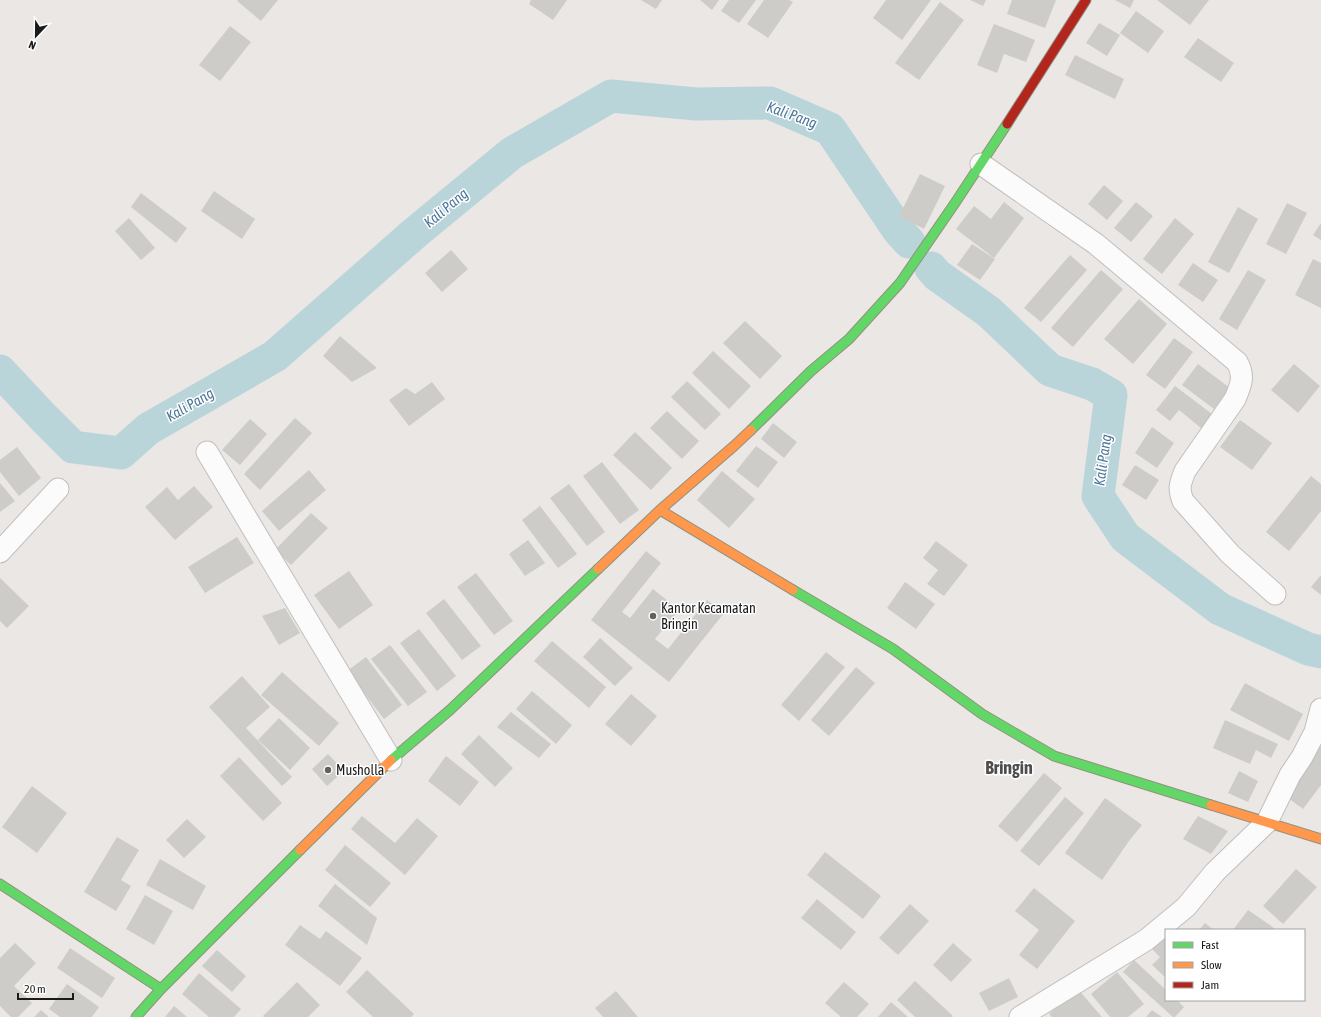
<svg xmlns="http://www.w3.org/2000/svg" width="1321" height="1017" viewBox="0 0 1321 1017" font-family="'Asap Condensed',sans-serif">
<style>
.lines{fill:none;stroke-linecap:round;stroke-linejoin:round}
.river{stroke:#bad5da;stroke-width:33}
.building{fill:#ceccc9}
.street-casing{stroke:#c1bfbe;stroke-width:23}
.fast-casing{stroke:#91917e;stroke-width:11}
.slow-casing{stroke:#91917e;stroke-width:11}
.jam-casing{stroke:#91917e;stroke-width:11}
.street{stroke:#fcfbfb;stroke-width:21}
.fast{stroke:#63d668;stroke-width:9}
.slow{stroke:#ff974d;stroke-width:9}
.jam{stroke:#b3261e;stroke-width:9}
.poi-dot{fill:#636261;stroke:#fff;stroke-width:1.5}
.labels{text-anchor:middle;stroke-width:3;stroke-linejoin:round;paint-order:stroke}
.poi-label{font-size:14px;fill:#1b1b1b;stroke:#fff;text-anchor:start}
.water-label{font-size:15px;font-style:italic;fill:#4e779b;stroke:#fff}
.district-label{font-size:18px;font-weight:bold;fill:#4e4e4e;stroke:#fff}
</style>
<rect width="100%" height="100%" fill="#eae7e4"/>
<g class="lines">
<!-- river -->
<path class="river" d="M931,268L937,275L989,312L1050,370L1092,384L1111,395L1098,496L1125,537L1220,609L1308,649L1321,652
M0,371L44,418L73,447L121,453L148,429L275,356L416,232L512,153L611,96L696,104L770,103L830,129L899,231L909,242"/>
</g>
<!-- building -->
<path class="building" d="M238,0H278L261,21L237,1Z
M531,0H567L553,20L529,4Z
M641,0H662L656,9Z
M700,0H719L712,10Z
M729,0H756L739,23L721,11Z
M764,0H789L793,2L768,38L747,24Z
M886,0H931L902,40L873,18Z
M970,0H986L983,6Z
M1012,0H1056L1045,28L1007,14Z
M1115,0H1134L1130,8Z
M1157,0H1209L1190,25Z
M940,2L964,20L919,80L895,63Z
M1136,11L1164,31L1148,53L1120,33Z
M1099,23L1120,35L1107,56L1086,43Z
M994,24L1035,40L1026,62L1004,54L997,73L977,65Z
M230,26L251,42L220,81L199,65Z
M1198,38L1234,63L1221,82L1184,57Z
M1075,55L1124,79L1115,99L1065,75Z
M920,174L945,186L924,229L899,216Z
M1104,185L1123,201L1107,220L1088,204Z
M214,191L255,219L242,239L201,211Z
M141,193L187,228L176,243L131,207Z
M1004,202L1024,218L994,258L956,229L974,206L991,219Z
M1136,202L1153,216L1131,242L1114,228Z
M1287,203L1307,213L1286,254L1266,244Z
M1238,207L1258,219L1229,273L1208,262Z
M129,218L155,248L141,260L115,231Z
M1175,218L1194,234L1162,274L1143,259Z
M1321,223V240L1313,235Z
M972,244L995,259L980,280L957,265Z
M451,250L468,269L442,292L425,273Z
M1070,255L1087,270L1041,322L1024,308Z
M1313,259L1321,263V308L1295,295Z
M1193,263L1218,280L1203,302L1178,285Z
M1101,270L1123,289L1073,347L1051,328Z
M1248,270L1266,280L1237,330L1219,319Z
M1139,299L1167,324L1133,364L1104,339Z
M745,321L782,356L760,379L723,343Z
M340,336L377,368L352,382L323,356Z
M1174,338L1193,352L1165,389L1146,375Z
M713,351L751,386L729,409L692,373Z
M1198,364L1230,388L1214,409L1182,385Z
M1294,364L1320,386L1298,413L1271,390Z
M687,381L721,414L705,430L671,397Z
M432,382L445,399L409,426L389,400L406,388L415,394Z
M1175,386L1212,414L1201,428L1179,410L1170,421L1156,410Z
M667,411L699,441L682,459L650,428Z
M295,418L312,433L260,490L244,474Z
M250,419L267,434L240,465L222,450Z
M1240,420L1272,443L1252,470L1220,447Z
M773,423L797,442L784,458L761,439Z
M1152,427L1174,443L1157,468L1135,453Z
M635,432L672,468L651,490L613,455Z
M756,446L778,462L758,488L736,471Z
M17,447L41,478L19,496L0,472V460Z
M602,462L639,510L620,524L583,476Z
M1135,465L1159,480L1146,500L1122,485Z
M309,470L326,490L279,531L262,511Z
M722,471L755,499L729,528L697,500Z
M1311,476L1321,484V511L1289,551L1266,532Z
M0,483L15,501L0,512Z
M569,484L605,532L587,546L550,498Z
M194,486L213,507L175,540L145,507L167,487L178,500Z
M540,506L577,554L558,568L522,520Z
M311,513L328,528L291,565L275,550Z
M237,537L254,563L205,593L188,567Z
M528,540L545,563L525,576L509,554Z
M936,541L968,565L944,596L927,584L938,570L923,558Z
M646,551L661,563L622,612L630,618L653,589L679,610L655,639L668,649L707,600L724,613L669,682L591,620Z
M349,571L373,605L339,629L314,595Z
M476,573L513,621L494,635L457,587Z
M1321,575V595L1311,587Z
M0,578L29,606L7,628L0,621Z
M905,582L935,604L916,629L887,608Z
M444,599L481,646L462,660L426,613Z
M285,608L300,633L279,645L262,616Z
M419,629L456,676L437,691L400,643Z
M600,638L633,668L615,686L583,657Z
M552,641L606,687L589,708L534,661Z
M390,645L427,692L408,706L371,659Z
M826,652L845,667L799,721L781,705Z
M366,657L402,705L384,719L347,671Z
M856,667L875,683L829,736L811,720Z
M282,672L339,723L319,746L261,695Z
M242,676L270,707L246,728L292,777L282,786L209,707Z
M1245,683L1303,714L1289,741L1230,710Z
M532,691L572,725L556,744L516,709Z
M631,694L657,716L631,746L605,724Z
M511,712L551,744L539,758L497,727Z
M279,718L310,748L290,770L258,740Z
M1225,720L1278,744L1271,758L1256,750L1250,764L1213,748Z
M479,735L513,768L495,787L461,754Z
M1321,745V785L1303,809L1284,795Z
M328,754L344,771L327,786L312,769Z
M446,756L479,782L460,806L428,781Z
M239,757L282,803L263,821L220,776Z
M1239,771L1258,781L1248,802L1228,793Z
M1044,773L1062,788L1017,842L998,826Z
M32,786L67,813L37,853L2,827Z
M1065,797L1084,813L1039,866L1020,851Z
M1105,798L1142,825L1129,841L1102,880L1065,853Z
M362,816L395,843L417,818L438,836L405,875L351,829Z
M1198,816L1228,831L1211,854L1183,839Z
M187,819L206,837L184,858L166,840Z
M117,837L139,850L121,880L131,886L116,911L84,892Z
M345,845L391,883L370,907L325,870Z
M825,852L881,896L863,919L807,875Z
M160,859L206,886L193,910L146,885Z
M1296,869L1317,887L1283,924L1263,906Z
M335,884L377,918L367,945L318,906Z
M1034,888L1075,921L1037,969L1019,955L1039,930L1015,911Z
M145,895L173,911L154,945L126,929Z
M817,899L856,932L841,950L801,918Z
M910,904L929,921L898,955L879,938Z
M1248,910L1274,928L1273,930H1233Z
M1205,923L1214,930H1199Z
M300,925L320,939L326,931L362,958L340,986L285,945Z
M1162,935L1166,939V978L1152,965L1160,957L1150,947Z
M15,943L36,963L14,986L32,1003L18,1017H11L0,1006V958Z
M953,943L972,960L951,982L933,965Z
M70,948L115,978L102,998L57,968Z
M217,950L246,976L232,992L202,966Z
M1134,960L1166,990V1000H1177L1184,1007L1175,1017H1173L1123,972Z
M367,970L414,1014L411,1017H373L346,992Z
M1117,972L1144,1004L1128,1017H1110L1091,994Z
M199,973L241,1009L234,1017H209L182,994Z
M1009,978L1018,997L989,1011L979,993Z
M915,981L953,1016L952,1017H915L897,1000Z
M297,982L320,1005L308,1017H264L263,1016Z
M844,982L869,1004L857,1017H841L825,1003Z
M67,984L99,1007L92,1017H60L49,1009Z
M1077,988L1102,1017H1052L1049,1014Z
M616,991L638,1017H603L595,1008Z
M891,1002L908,1017H878Z
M174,1006L187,1017H165Z
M41,1010L49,1017H34Z
M1152,1010L1162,1017H1146Z"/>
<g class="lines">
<defs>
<path id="street" d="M981,164L1096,244L1237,362C1245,376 1241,385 1235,399L1185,471C1180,484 1178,488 1183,501L1230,554L1275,594
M207,452L391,760
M0,552L58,489
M1020,1017L1146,940L1186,907L1215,872L1267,822L1290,775L1302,757L1315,732L1321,709"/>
<path id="fast" d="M751,430L811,371L849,339L900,283L955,203L1007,124
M793,590L893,649L982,714L1054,756L1211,805
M391,760L450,710L598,569
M0,884L161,989L300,850
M136,1017L161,989"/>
<path id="slow" d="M660,510L734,446L751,430
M598,569L660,510L793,590
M1211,805L1321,839
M300,850L391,760"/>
<path id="jam" d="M1007,124L1086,0"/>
</defs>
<!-- street casing -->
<use href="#street" class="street-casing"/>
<!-- fast casing -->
<use href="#fast" class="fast-casing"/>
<!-- slow casing -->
<use href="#slow" class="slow-casing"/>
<!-- jam casing -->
<use href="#jam" class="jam-casing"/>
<!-- street -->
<use href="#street" class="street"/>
<!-- fast -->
<use href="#fast" class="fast"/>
<!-- slow -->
<use href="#slow" class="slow"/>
<!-- jam -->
<use href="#jam" class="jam"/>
</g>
<!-- markers -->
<g class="poi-dot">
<circle cx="653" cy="616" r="4"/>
<circle cx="328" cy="770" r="4"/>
</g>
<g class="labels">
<!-- poi labels -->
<g class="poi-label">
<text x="661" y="613">Kantor Kecamatan<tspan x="661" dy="16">Bringin</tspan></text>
<text x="336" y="775">Musholla</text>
</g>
<!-- water labels -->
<g class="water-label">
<text transform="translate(792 115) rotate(20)" y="5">Kali Pang</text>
<text transform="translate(446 208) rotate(-40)" y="5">Kali Pang</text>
<text transform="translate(190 405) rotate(-30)" y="5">Kali Pang</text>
<text transform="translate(1103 460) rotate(-82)" y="5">Kali Pang</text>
</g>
<!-- district labels -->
<g class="district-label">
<text x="1009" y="774">Bringin</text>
</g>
</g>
<!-- legend -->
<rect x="1165" y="929" width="140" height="72" fill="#ffffff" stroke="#a4a4a4"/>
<rect x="1173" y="942" width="20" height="6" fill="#63d668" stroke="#a4a4a4"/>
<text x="1201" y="949" font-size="12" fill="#1b1b1b">Fast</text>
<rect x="1173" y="962" width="20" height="6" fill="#ff974d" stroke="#a4a4a4"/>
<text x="1201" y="969" font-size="12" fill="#1b1b1b">Slow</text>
<rect x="1173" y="982" width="20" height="6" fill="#b3261e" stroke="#a4a4a4"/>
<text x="1201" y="989" font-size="12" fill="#1b1b1b">Jam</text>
<!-- north arrow -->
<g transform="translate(36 36) rotate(202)" stroke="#ffffff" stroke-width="3" paint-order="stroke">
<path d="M0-3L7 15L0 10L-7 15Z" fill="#1b1b1b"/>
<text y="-6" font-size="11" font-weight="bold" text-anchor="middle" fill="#1b1b1b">N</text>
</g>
<!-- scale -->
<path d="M18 993v6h55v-6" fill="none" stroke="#1b1b1b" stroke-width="2"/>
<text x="24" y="993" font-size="12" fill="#1b1b1b" stroke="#ffffff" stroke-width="3" paint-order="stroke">20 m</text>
</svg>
